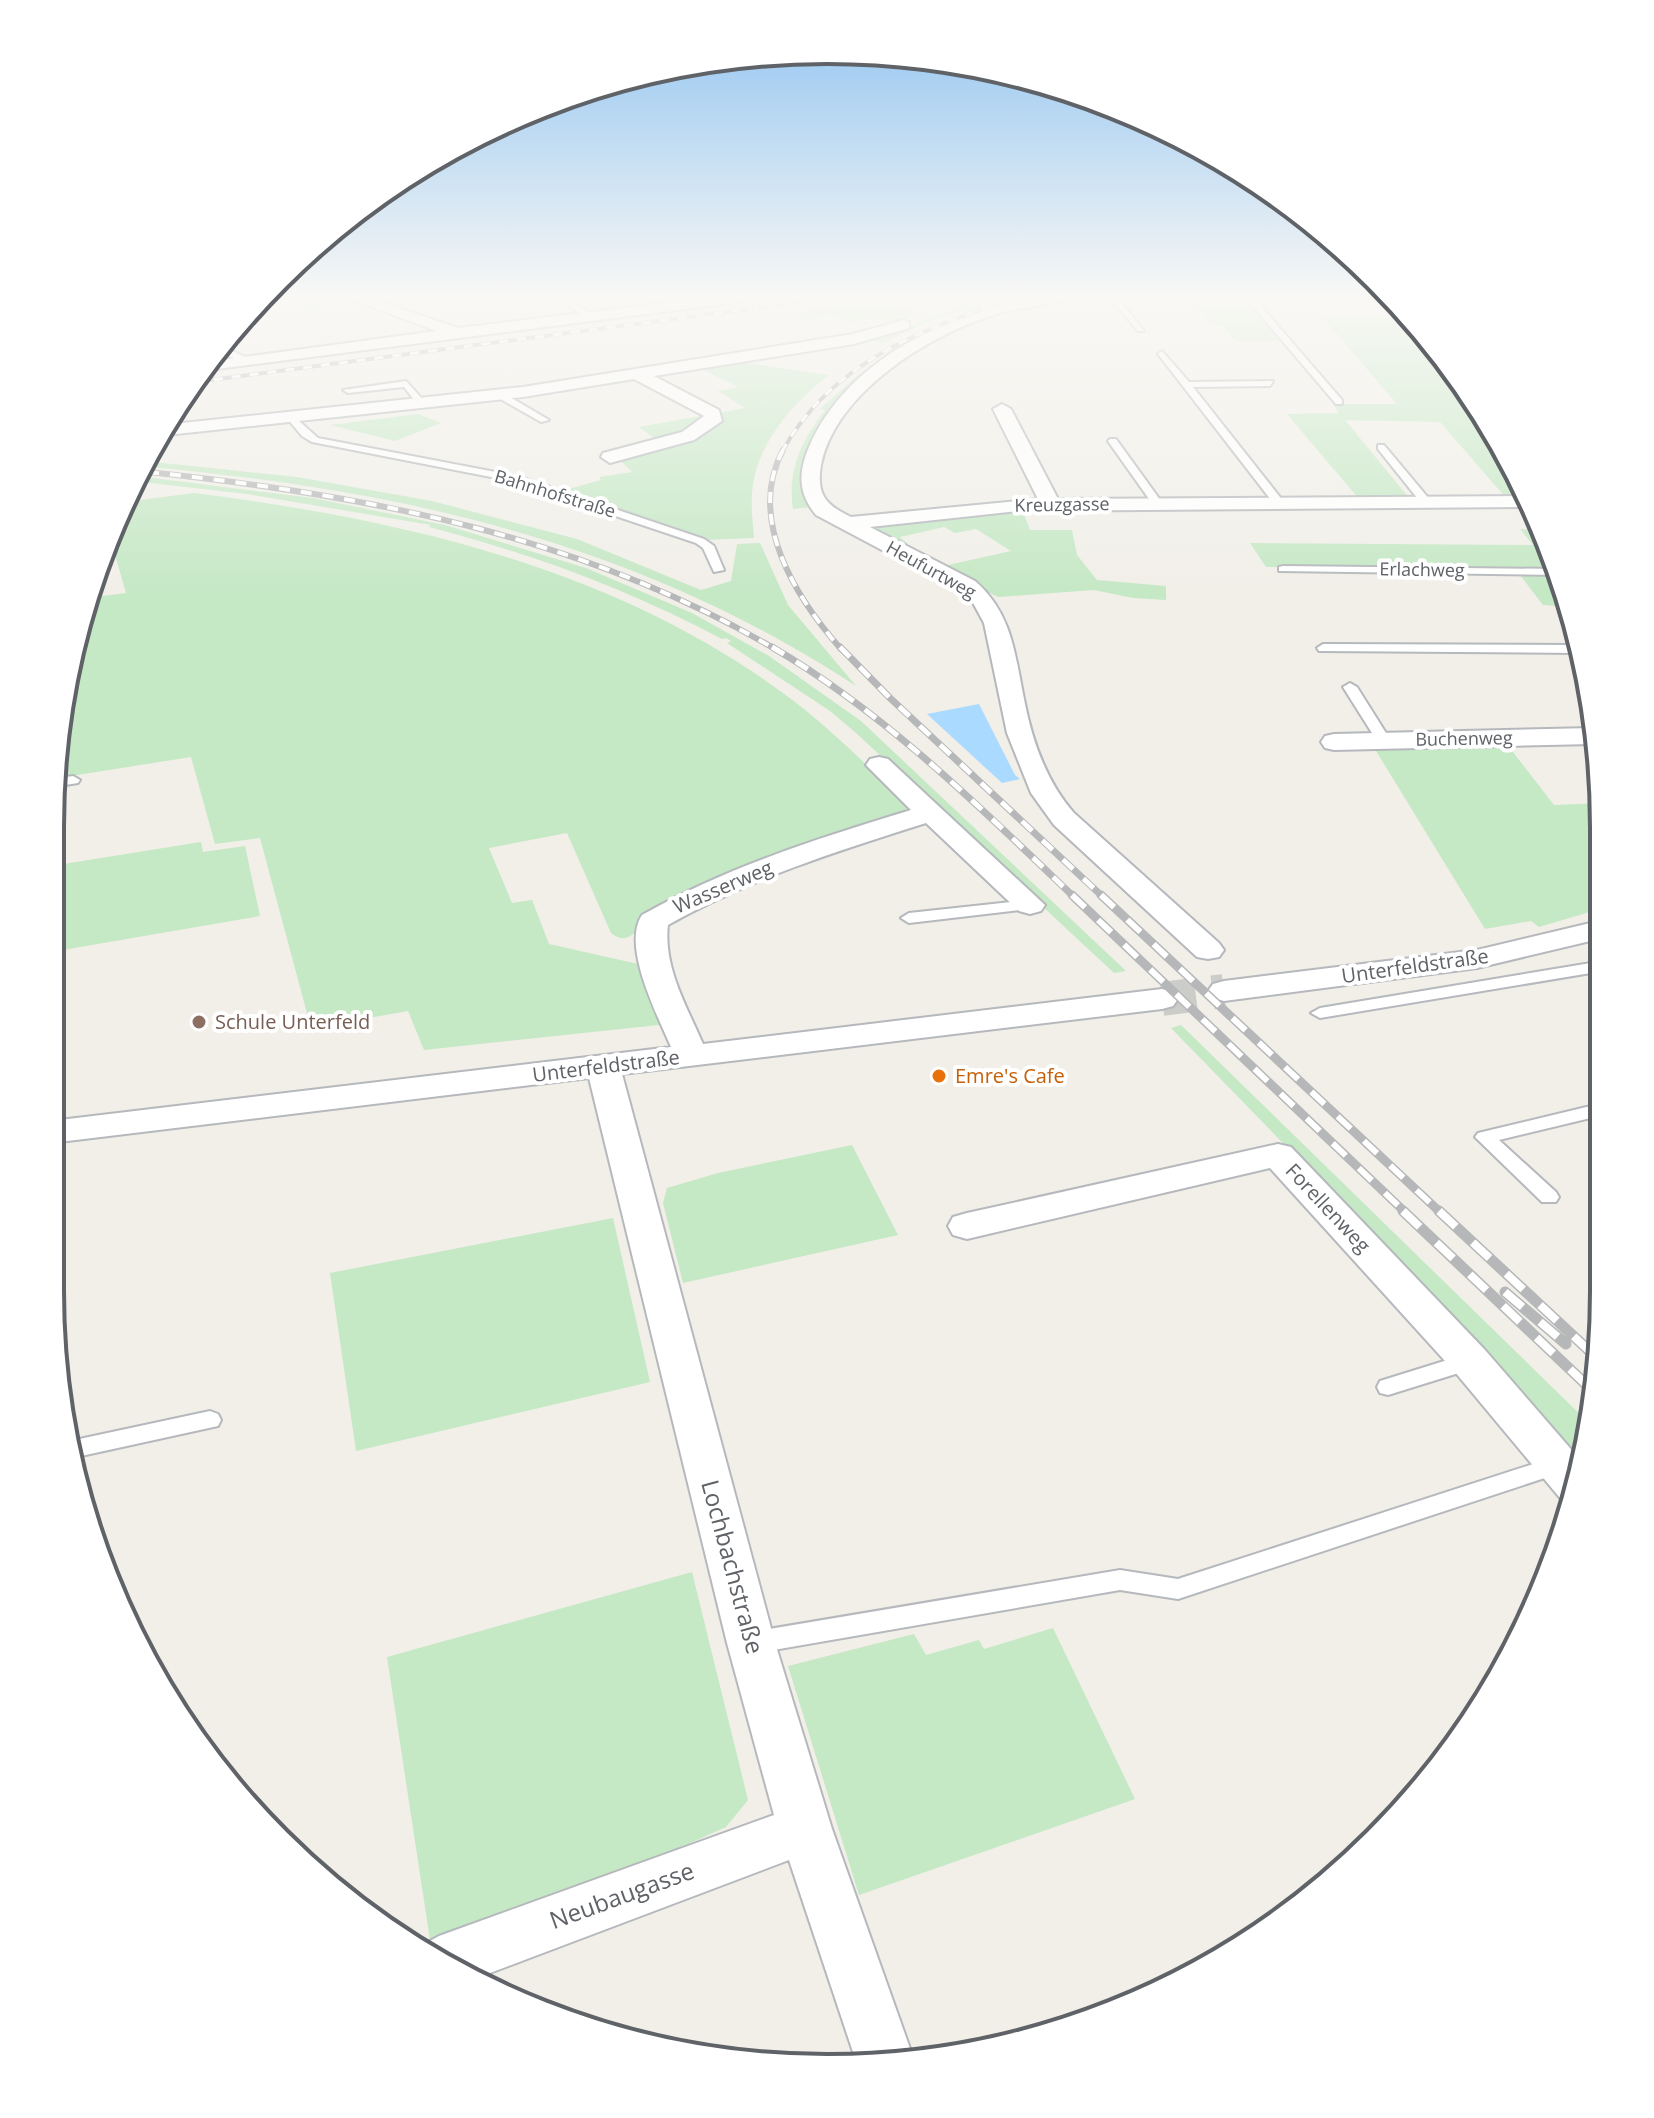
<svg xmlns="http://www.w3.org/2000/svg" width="1654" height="2118" viewBox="0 0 1654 2118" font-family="'Open Sans',sans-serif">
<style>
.green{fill:#c5e8c5}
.water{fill:#aadaff}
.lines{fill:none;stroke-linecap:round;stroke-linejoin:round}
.street-tunnel{stroke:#ccccc8;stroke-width:34;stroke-dasharray:34 17;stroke-linecap:butt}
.lane-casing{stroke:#b5b8bc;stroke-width:4}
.street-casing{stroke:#b5b8bc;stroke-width:4}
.lane{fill:#fff;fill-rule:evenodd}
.street{fill:#fff;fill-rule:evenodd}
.rail-far4-casing{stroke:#b6b7b8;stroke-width:4}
.rail-far3-casing{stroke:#b6b7b8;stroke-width:6}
.rail-far2-casing{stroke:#b6b7b8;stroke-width:7}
.rail-far1-casing{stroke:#b6b7b8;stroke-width:9}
.rail-casing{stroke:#b6b7b8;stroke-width:11}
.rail-far4{stroke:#fff;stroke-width:3;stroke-dasharray:9;stroke-linecap:butt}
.rail-far3{stroke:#fff;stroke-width:4;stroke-dasharray:11;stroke-linecap:butt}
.rail-far2{stroke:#fff;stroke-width:5;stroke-dasharray:14;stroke-linecap:butt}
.rail-far1{stroke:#fff;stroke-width:6;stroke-dasharray:18;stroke-linecap:butt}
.rail{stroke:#fff;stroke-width:8;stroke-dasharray:23;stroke-linecap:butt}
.education-dot{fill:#8d6e63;stroke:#fff;stroke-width:3}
.food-dot{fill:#e8710a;stroke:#fff;stroke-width:3}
.labels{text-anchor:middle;stroke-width:8;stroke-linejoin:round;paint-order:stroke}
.far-street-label{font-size:18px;fill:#5f6368;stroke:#fff}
.street-label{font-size:20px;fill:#5f6368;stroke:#fff}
.education-label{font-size:20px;fill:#785e54;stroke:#fff;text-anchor:start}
.food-label{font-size:20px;fill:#c56008;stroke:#fff;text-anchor:start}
.near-street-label{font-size:24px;fill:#5f6368;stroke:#fff}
.rim{fill:none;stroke:#5f6368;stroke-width:4}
</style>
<rect width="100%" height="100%" fill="#f1efe8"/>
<!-- green -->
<path class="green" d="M278,297H345L359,301L312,310Z
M981,297H1006L924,323L882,344L866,339L906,328Z
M1186,297H1245L1279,341H1235L1222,326L1209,322Z
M888,301L917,314L896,324L882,318L845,322L834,316L805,320L791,313Z
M1322,317H1395L1418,340H1429L1500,438L1527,498H1506L1440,422L1345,420L1410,499H1359L1287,414L1339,413L1333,404H1397Z
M894,352L848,389L823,422L812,507L793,509C787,470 802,440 825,410L820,409L859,374Z
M733,361L829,375C792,404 755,445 752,494C751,508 753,524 754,538L705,540L561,491L601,480L599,477L632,472L619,459L665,446L639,427L745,408L718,391L738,387L698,367Z
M418,414L441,423L395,441L330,425Z
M153,462L297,477L432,501L577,539L701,590L731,581L737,544L760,543L788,605L856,686C638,543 407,491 150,467Z
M145,477L313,498L445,525L586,568L692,613L769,656L861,721L1126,971L1114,973L855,732L830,711L727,643L731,641L726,638L722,639C628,589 532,554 429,527L431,525L247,494L142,482Z
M194,493C410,520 630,572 804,709C839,737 870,769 903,799L907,809L645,922C634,934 626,945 611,933L567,833L489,848L512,903L532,900L549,944L638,964L668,1024L424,1050L408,1011L311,1028L260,838L215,844L191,757L52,779L87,598L126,593L111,541L132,501Z
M1029,509L1034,513L1024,514L1030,530H1072L1077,555L1097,580L1166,586V600L1133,598L1094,590L998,597L939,567L1011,551L976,529L955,533L944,527L900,537L908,544L896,546L858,526Z
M1520,529L1541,530L1559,569L1266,567L1250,543L1533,545Z
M1520,575H1562L1575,641L1558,606L1543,605Z
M1506,743L1554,805L1602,803L1603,908L1539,927L1531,921L1485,929L1373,746Z
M201,842L203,852L245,846L260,916L51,952V866Z
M1181,1025L1591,1425L1581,1471L1317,1178L1171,1028Z
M852,1145L898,1235L683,1283L663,1203L667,1188L718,1173Z
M613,1218L650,1382L356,1451L330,1273Z
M692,1572L748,1800L726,1827L594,1886L430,1940L387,1657Z
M1053,1628L1135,1799L859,1895L788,1666L914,1634L926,1655L979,1640L984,1649Z"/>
<!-- water -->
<path class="water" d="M979,704L1015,775L1020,779L1002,783L927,714Z"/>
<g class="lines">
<!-- street-tunnel -->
<path class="street-tunnel" d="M1162,999L1224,991"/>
<defs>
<path id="lane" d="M557,297H565L593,316L586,318Z
M1109,297H1117L1144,331H1138Z
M1245,297H1253L1342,400V404H1336Z
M220,345L247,358L248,360L241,362L215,349Z
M1162,351L1189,382L1273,381L1270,386L1193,387L1283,501V505H1275L1158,354Z
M406,381L425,402V406H419L404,387L348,393L343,390Z
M497,393H503L549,420L541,422L497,397Z
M289,412L318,438L517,476L704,539L714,546L724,570L714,572L703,548L696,543L511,481L312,442L302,436L286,417V413Z
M1110,439H1116L1163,504L1162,506H1154L1108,441Z
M1378,445H1384L1430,500V504H1422L1378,449Z
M1283,566L1559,569L1562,575L1279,571V567Z
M1323,644L1576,645L1578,653L1319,651L1317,648Z
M1350,683L1357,687L1391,741L1389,744L1384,745L1377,741L1343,687Z
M73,776L80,780L78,783L52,787V779Z
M1030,900L1038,905L1036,908L909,923L901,918L909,913Z
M1603,961V971L1320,1018L1311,1013L1320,1008Z
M1603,1103V1115L1499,1140L1556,1192L1559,1197L1556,1202H1542L1475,1137L1478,1133Z
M1470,1353L1478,1355L1481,1361L1478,1367L1388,1395L1380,1393L1377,1387L1380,1381Z
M210,1411L218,1414L221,1420L218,1426L72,1458L70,1441Z
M1558,1456L1566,1459L1570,1465L1566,1471L1178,1599L1120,1590L751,1654L742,1651L738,1643L742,1635L751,1632L1120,1570L1178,1579Z"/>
<path id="street" d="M346,297H366L458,328L716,297H755L748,301L201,371L207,362L436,331Z
M1028,297H1070C1062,304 1015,308 1000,313C933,332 836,391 821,465C816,495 826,505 851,517L1038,499L993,409L1002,404L1011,409L1058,499L1526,496L1531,507L1018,511L870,527L975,581C1012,613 1015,654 1024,699C1032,741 1046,781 1074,813L1219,943L1224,950L1219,957L1208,959L1197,957L1054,825L1031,793L1007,733L984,623L972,601L959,591L816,515C798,493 798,473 809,447C847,360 942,318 1028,297Z
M904,320L909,322V328L854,344L654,376L719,410L722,421L694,440L610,463L601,457L603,453L682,432L704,416L634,379L523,397L167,435L173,424L523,387L853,334Z
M1593,728L1594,744L1334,750L1325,748L1321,742L1325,736L1334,734Z
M879,757L888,759L1045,905L1041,911L1030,914L1019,911L926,823C837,851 749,879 668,925C663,967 687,1007 703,1044L1162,989L1173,992L1178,999L1173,1006L1162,1009L622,1074L775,1643L832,1829L913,2057L857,2064L789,1860L474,1979L439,1964L417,1948L439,1936L774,1815L727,1643L589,1078L51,1143V1121L671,1047C658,1016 621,946 642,915C727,867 819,838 911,810L866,765L870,759Z
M1603,920V938L1477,968L1224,1001L1213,998L1208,991L1213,984L1224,981L1477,950Z
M1278,1144L1291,1147L1485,1350L1583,1463L1571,1502L1560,1498L1455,1372L1270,1168L967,1239L953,1235L948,1226L953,1217L967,1213Z"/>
</defs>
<!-- lane casing -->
<use href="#lane" class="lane-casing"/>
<!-- street casing -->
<use href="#street" class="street-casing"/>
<!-- lane -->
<use href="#lane" class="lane"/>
<!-- street -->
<use href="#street" class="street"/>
<defs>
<path id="rail-far4" d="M196,382L840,297
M782,452C831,361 926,327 1020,297"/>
<path id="rail-far3" d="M783,450C746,519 796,598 841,649
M148,472C368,495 582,536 775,649"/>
<path id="rail-far2" d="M772,647C885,713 980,807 1074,897
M840,647L890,698L1103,897"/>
<path id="rail-far1" d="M1072,895L1406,1213
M1101,895L1441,1213"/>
<path id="rail" d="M1403,1211L1594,1392
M1439,1211L1597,1358
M1505,1292L1566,1344"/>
</defs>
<!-- rail-far4 casing -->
<use href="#rail-far4" class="rail-far4-casing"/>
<!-- rail-far3 casing -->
<use href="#rail-far3" class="rail-far3-casing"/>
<!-- rail-far2 casing -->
<use href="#rail-far2" class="rail-far2-casing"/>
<!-- rail-far1 casing -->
<use href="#rail-far1" class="rail-far1-casing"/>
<!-- rail casing -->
<use href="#rail" class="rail-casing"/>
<!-- rail-far4 -->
<use href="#rail-far4" class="rail-far4"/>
<!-- rail-far3 -->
<use href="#rail-far3" class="rail-far3"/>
<!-- rail-far2 -->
<use href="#rail-far2" class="rail-far2"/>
<!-- rail-far1 -->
<use href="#rail-far1" class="rail-far1"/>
<!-- rail -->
<use href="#rail" class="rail"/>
</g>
<!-- sky -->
<linearGradient id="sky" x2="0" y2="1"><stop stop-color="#8fc3f1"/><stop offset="0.5" stop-color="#f9f8f5"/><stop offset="1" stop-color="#f9f8f5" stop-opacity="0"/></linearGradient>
<rect width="1654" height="593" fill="url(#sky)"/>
<!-- markers -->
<circle class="education-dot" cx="199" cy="1022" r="8"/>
<circle class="food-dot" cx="939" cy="1076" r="8"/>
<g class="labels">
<!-- far-street labels -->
<g class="far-street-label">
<text transform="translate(555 494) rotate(17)" y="6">Bahnhofstraße</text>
<text transform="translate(1062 505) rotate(-1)" y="6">Kreuzgasse</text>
<text transform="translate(931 570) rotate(29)" y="6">Heufurtweg</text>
<text transform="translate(1422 570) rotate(1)" y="6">Erlachweg</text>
<text transform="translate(1464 739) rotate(-1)" y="6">Buchenweg</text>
</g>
<!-- street labels -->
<g class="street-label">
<text transform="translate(723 887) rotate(-23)" y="7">Wasserweg</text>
<text transform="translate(1415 966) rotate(-8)" y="7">Unterfeldstraße</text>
<text transform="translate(606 1066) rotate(-7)" y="7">Unterfeldstraße</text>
<text transform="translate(1328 1208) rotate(47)" y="7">Forellenweg</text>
</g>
<!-- education labels -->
<g class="education-label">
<text x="215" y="1029">Schule Unterfeld</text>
</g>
<!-- food labels -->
<g class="food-label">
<text x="955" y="1083">Emre's Cafe</text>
</g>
<!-- near-street labels -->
<g class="near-street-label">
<text transform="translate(732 1567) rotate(75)" y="8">Lochbachstraße</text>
<text transform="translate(622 1896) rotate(-20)" y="8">Neubaugasse</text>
</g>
</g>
<!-- crop -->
<path d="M0 0H1654V2118H0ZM827 64H827A763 763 0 0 1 1590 827V1291A763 763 0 0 1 827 2054H827A763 763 0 0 1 64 1291V827A763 763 0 0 1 827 64Z" fill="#fff" fill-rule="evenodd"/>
<path class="rim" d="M827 64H827A763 763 0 0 1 1590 827V1291A763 763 0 0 1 827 2054H827A763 763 0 0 1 64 1291V827A763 763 0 0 1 827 64Z"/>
</svg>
